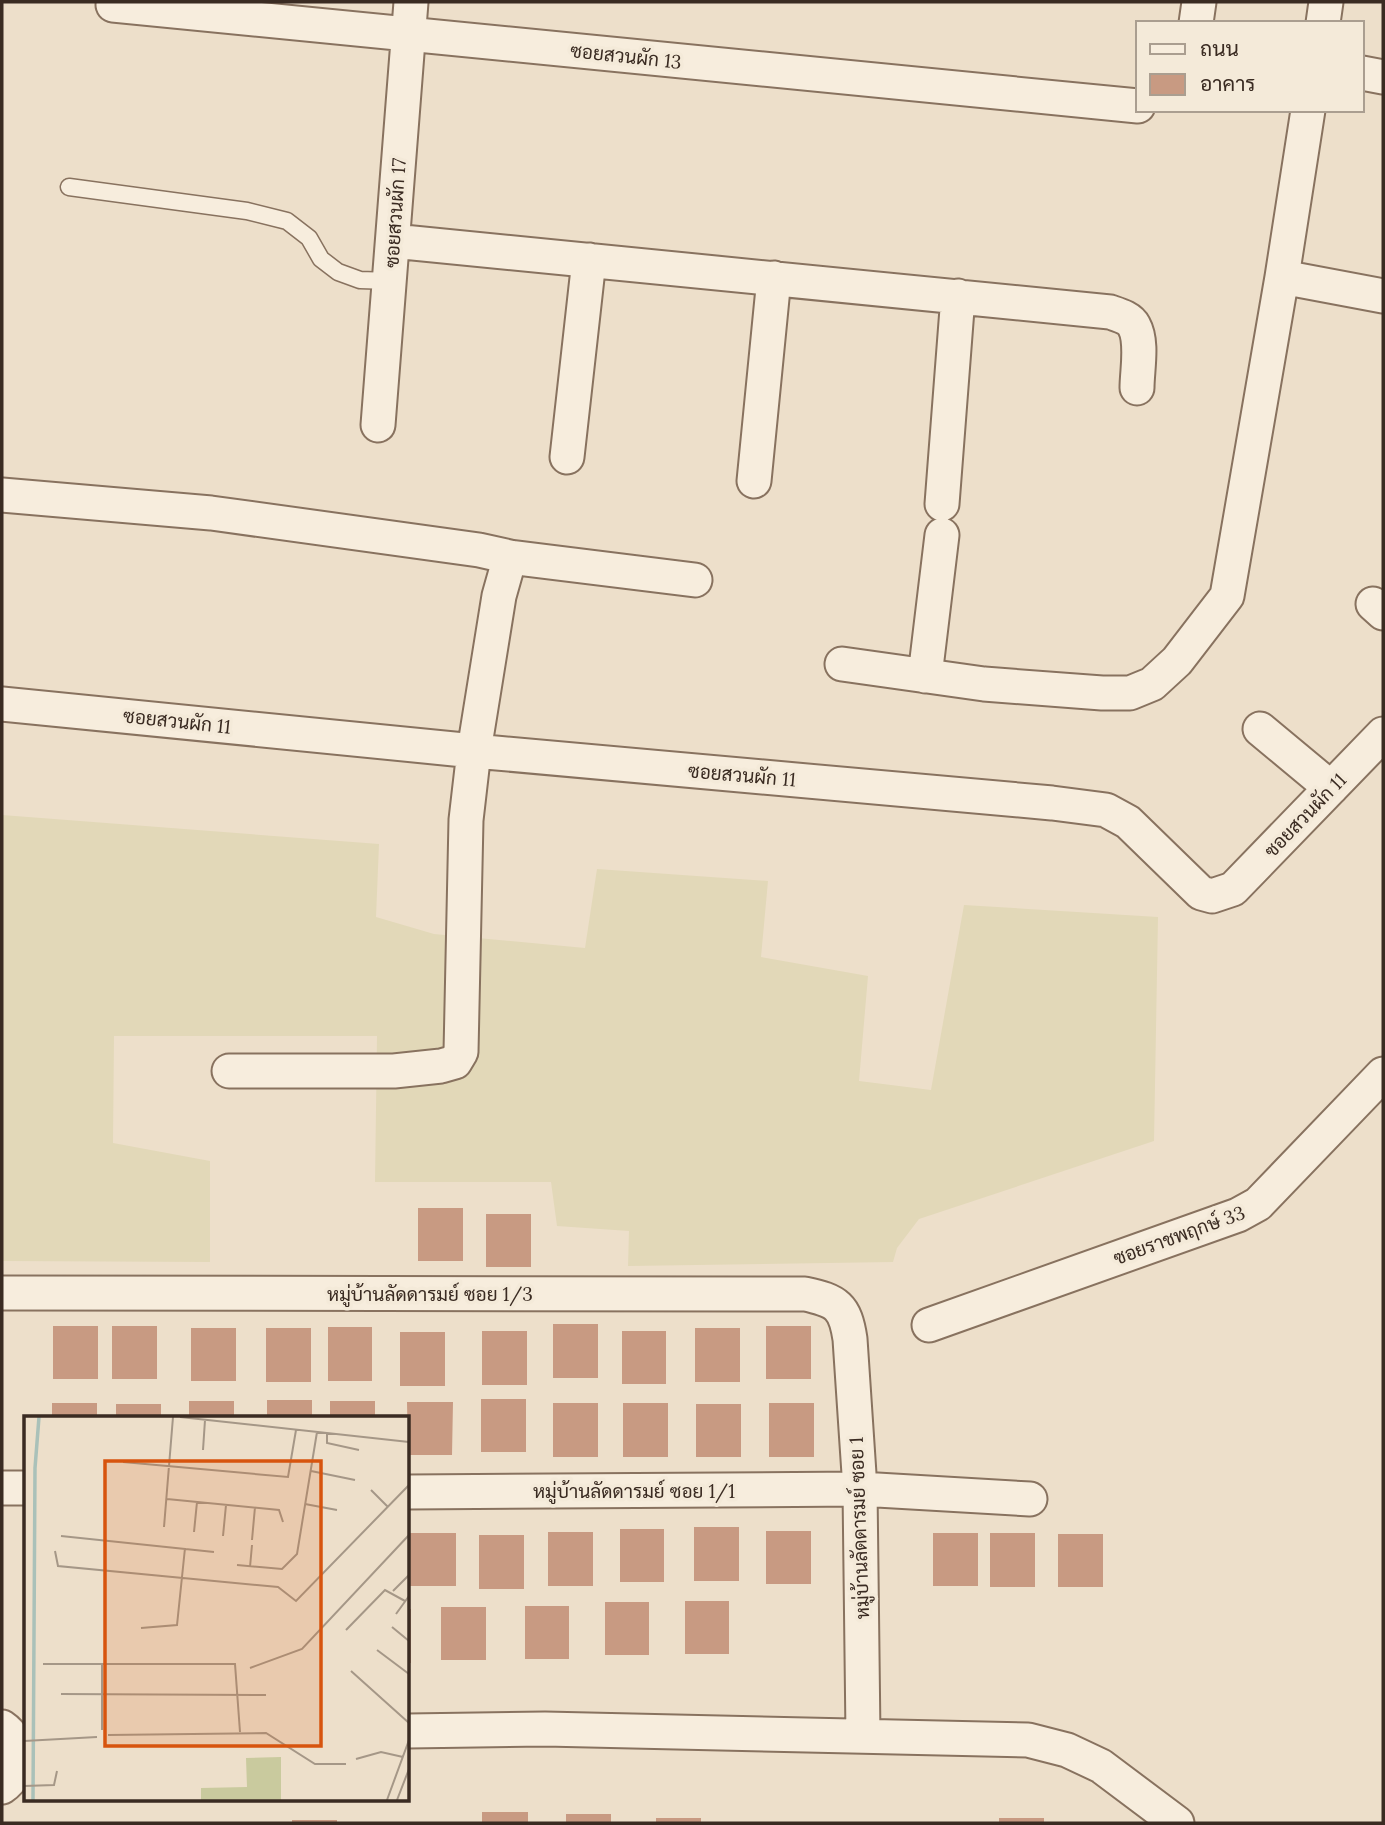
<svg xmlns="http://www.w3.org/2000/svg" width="1385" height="1825" viewBox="0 0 1385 1825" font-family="Lora,Sarabun,serif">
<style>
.farmland{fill:#e2d8b8}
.building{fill:#c89a82}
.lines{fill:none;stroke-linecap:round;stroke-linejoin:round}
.service-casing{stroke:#88725f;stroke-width:19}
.minor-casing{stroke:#88725f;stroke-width:37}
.service{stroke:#f7eddd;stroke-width:16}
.minor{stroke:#f7eddd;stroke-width:33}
.labels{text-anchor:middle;stroke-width:7;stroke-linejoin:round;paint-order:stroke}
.street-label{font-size:19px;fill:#3a2b22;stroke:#f4ead9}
.inset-river{fill:none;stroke:#aac1b9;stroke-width:3.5}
.inset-road{fill:none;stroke:#a59787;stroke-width:2}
.view{fill:#d7540e;fill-opacity:0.15;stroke:#d7540e;stroke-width:3.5}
.inset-edge{fill:none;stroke:#3a2b22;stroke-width:3.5}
</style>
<rect width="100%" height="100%" fill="#eddfca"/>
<!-- farmland -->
<path class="farmland" d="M2,815L379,844L376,917L434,934L585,948L597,869L768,881L761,957L868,976L859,1081L931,1090L964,905L1158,917L1154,1141L919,1219L897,1248L893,1262L628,1266L629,1231L557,1226L551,1182H375L377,1036H114L113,1143L210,1161V1262L2,1261Z"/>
<!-- building -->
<path class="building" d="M418,1208H463V1261H418Z
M486,1214H531V1267H486Z
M553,1324H598V1378H553Z
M53,1326H98V1379H53Z
M112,1326H157V1379H112Z
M766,1326H811V1379H766Z
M328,1327H372V1381H328Z
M191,1328H236V1381H191Z
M266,1328H311V1382H266Z
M695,1328H740V1382H695Z
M482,1331H527V1385H482Z
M622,1331H666V1384H622Z
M400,1332H445V1386H400Z
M481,1399H526V1452H481Z
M267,1400H312V1417H267Z
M189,1401H234V1417H189Z
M330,1401H375V1417H330Z
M407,1402H453L452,1455H408Z
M52,1403H97V1417H52Z
M553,1403H598V1457H553Z
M623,1403H668V1457H623Z
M769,1403H814V1457H769Z
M116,1404H161V1417H116Z
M696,1404H741V1457H696Z
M694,1527H739V1581H694Z
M620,1529H664V1582H620Z
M766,1531H811V1584H766Z
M548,1532H593V1586H548Z
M410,1533H456V1586H410Z
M933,1533H978V1586H933Z
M990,1533H1035V1587H990Z
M1058,1534H1103V1587H1058Z
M479,1535H524V1589H479Z
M685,1601H729V1654H685Z
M605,1602H649V1655H605Z
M525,1606H569V1659H525Z
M441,1607H486V1660H441Z
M408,1609H411V1663H408Z
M482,1812H528V1823H482Z
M566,1814H611V1823H566Z
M656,1818H701V1823H656Z
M999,1818H1044V1823H999Z
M292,1820H337V1823H292Z"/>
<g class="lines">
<defs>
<path id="service" d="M69,187L247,211L287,221L309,238L321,259L338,272L360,280L390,281"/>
<path id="minor" d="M113,5L1138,106
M1196,23L1199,2
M1323,23L1326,2
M1362,73L1383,77
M393,241L1110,312C1119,315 1130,318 1134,326C1143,342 1137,370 1137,388
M1282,277L1383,296
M378,425L411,2
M567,457L589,260
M754,481L774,278
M2,495L211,513L479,550L510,557L695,580
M942,504L958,296
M1373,604L1383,613
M842,664L984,684L1102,693H1130L1152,684L1177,661L1227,596L1282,277L1308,110
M925,676L942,535
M2,704L474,751L1052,803L1106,810L1128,822L1201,893L1212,896L1233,889L1383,734
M1260,729L1331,788
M229,1071H394L441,1066L455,1062L461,1052L466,820L474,751L499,596L510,557
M2,1293L805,1294C837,1301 845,1306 850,1339L860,1489L863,1735
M929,1325L1238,1215L1258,1204L1383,1074
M2,1488H26
M408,1492L860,1489L1030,1499
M2,1727C23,1741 23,1773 2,1787
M408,1731L545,1729L1028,1740L1067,1750L1101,1766L1177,1823"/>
</defs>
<!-- service casing -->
<use href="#service" class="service-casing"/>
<!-- minor casing -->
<use href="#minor" class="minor-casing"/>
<!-- service -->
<use href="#service" class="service"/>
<!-- minor -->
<use href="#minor" class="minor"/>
</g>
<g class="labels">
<!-- street labels -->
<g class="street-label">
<text transform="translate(626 56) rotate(6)" y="7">ซอยสวนผัก 13</text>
<text transform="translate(395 213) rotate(-86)" y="7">ซอยสวนผัก 17</text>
<text transform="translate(177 721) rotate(6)" y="7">ซอยสวนผัก 11</text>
<text transform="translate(742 775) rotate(5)" y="7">ซอยสวนผัก 11</text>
<text transform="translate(1305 815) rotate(-46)" y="7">ซอยสวนผัก 11</text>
<text transform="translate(1179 1235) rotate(-20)" y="7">ซอยราชพฤกษ์ 33</text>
<text x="430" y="1301">หมู่บ้านลัดดารมย์ ซอย 1/3</text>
<text x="634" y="1498">หมู่บ้านลัดดารมย์ ซอย 1/1</text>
<text transform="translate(859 1528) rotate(-92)" y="7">หมู่บ้านลัดดารมย์ ซอย 1</text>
</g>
</g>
<!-- overview -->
<g transform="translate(24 1416)">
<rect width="385" height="385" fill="#eddfca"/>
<path d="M257,341V384H177V372L223,371L222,342Z" fill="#c9ca9e"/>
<path class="inset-river" d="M9,384L11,52L15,1"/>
<path class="inset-road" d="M156,1L385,26M303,17V27L335,34M179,34L181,4M99,46L264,61L272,14M287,55L331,64M347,74L364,91M143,83L255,94L259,106M281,88L313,94M140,111L149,1M170,116L173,86M37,120L190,136M199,120L202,89M228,124L231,91M31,135L34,150L254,171L272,185L385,69M213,149L258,153L273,138L293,16M226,151L228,129M369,175L385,159M372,198L385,180M368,211L385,225M117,212L153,209L161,132M322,214L361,174L381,185M353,234L385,258M19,248H211L216,316M226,252L278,233L385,119M327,255L385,307M37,278L242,279M78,314V247M84,319L242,317L291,348H322M0,325L73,321M332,343L357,336L379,341M0,370L30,369L33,355M363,384L385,324M373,384L385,353"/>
<path class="view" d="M81,45H297V330H81Z"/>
<rect width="385" height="385" class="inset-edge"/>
</g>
<!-- border -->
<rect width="1385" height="1825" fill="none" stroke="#3a2b22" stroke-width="7"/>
<!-- legend -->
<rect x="1136" y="21" width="228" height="91" fill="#f4ead9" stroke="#aa9e90" stroke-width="2"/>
<rect x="1150" y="44" width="35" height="10" fill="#f7eddd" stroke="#aa9e90" stroke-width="2"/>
<text x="1200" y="56" font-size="21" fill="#3a2b22">ถนน</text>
<rect x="1150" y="74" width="35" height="21" fill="#c89a82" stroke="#aa9e90" stroke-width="2"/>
<text x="1200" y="91" font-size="21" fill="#3a2b22">อาคาร</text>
</svg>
